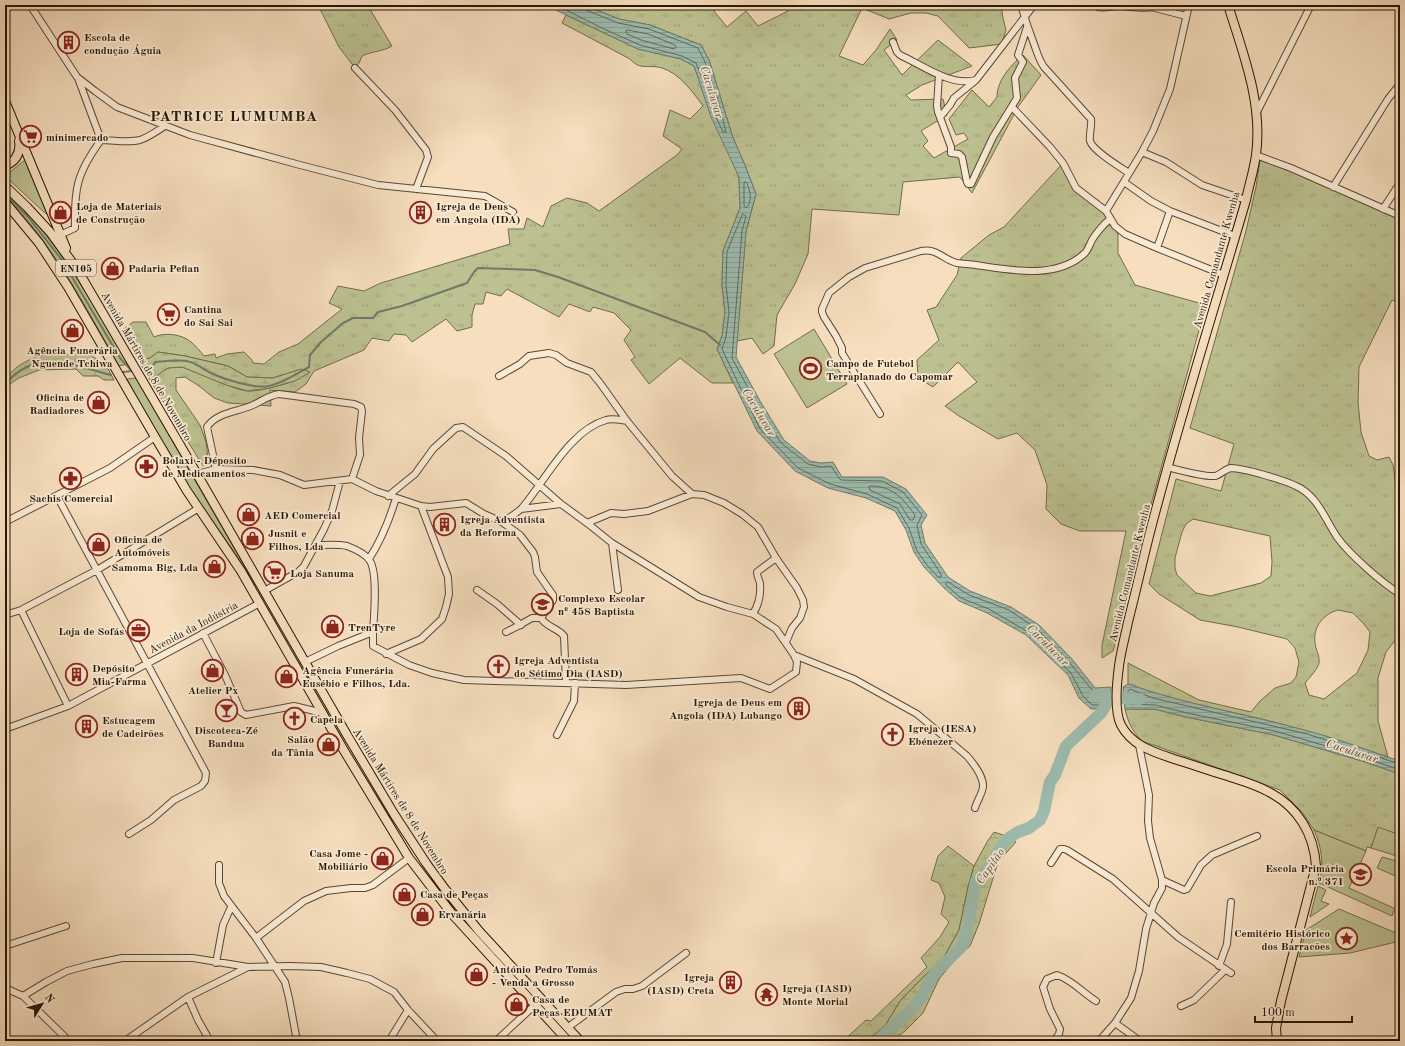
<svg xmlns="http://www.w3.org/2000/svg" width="1405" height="1046" viewBox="0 0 1405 1046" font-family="'Old Standard TT',serif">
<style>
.grass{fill:url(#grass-tufts);stroke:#726c4a;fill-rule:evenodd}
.wetland{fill:url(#wetland-marsh);stroke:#726c4a}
.garden{fill:#bdc191;stroke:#726c4a}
.water{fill:url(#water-rules);stroke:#6e7a6a}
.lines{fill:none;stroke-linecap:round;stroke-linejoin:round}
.shore{stroke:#626959;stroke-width:1}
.stream{stroke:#6e7a6a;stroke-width:2}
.river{stroke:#9dbcaf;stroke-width:12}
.minor-casing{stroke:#5c4832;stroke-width:8}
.major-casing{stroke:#281603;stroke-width:10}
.minor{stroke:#f9ead5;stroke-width:6}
.major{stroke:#f6debe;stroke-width:8}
.labels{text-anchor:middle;stroke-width:3.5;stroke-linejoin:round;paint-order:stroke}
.shield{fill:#f9ead5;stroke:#675642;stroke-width:1}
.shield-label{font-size:10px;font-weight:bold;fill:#281603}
.poi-label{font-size:11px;font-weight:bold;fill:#281603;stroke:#f9ead5;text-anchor:start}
.street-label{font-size:11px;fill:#281603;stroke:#f9ead5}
.water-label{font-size:12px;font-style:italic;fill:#51503f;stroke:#f9ead5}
.district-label{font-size:15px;font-weight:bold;letter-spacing:1px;fill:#281603;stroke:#f9ead5}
</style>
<defs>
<pattern id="grass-tufts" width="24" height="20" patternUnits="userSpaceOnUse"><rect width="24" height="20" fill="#bdc191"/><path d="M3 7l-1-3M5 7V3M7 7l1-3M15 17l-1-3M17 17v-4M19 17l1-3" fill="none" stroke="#a2a57b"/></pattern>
<pattern id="wetland-marsh" width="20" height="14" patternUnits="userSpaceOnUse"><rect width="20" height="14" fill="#bdc191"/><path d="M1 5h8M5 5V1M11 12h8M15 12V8" fill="none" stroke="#a2a57b"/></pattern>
<pattern id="water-rules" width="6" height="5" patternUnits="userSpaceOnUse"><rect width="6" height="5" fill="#9dbcaf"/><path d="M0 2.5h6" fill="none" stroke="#87a195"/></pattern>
</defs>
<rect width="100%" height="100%" fill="#f6debe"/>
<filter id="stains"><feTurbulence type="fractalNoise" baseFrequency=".005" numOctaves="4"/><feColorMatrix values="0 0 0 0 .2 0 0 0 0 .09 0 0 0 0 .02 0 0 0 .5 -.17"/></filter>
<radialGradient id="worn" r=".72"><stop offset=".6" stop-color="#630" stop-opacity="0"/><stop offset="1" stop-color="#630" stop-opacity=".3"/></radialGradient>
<!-- grass -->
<path class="grass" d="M318,5H374L371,11L392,46C382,52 372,51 362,56L359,63L355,68L339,47Z
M584,5H718L714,11L727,27L746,11L758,26L788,11L784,5H1001L1003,18L1006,30L1002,44L969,48L938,16L926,13H911L889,19L862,8L839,56L863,65L876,50L890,29L897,40L884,50L902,75L938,40L972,66L922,85L906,95L911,100L943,99L947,115L921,131L928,141L923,146L934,158L968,139L964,133L956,135L949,119L972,90L989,107L997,97C997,80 1011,65 1023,55L1041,75L1018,107L972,193L960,177L903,182L899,215L812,209L808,254L795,284L777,315L774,346L763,354L752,338L737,341L746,231L756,194L744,163L733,138L709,60L701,45L650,25L619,19Z
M566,15L638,49L681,59L694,66L739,177L740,208L723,251L722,285L725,312L722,336L717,349L733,383H712L680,358L649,384L631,360L635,357L624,340L631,330L614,313L593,307L590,312L569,304L559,317L507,289L501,296L486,292L483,304H475L472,315V327L457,331L446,319L412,342L406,335L394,334L389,341L372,338L364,350L314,371L306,384L295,392L270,390L271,406L228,403L214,398L199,386L185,377L176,378V390L200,425L206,442L208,458L203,466L150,380C156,376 163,370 169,368C193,361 223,388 247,391C260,392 283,384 295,381L283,375L273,378L247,377L228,366L185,356L158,352L150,358L139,361L123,330L133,322H146L154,337C164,332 182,334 191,342C196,346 200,351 204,356L215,354L216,358L227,354L244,352L252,360L253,363L264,364L279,352L298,344L342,309L329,303L338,286L364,291L381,283L510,244L508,229H524L527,218L543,227L551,206L567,198L587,203L599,211L677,155L682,149L663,136L670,110L690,119L703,106C693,92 679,73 662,68C649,64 640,71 630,59L562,23Z
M1260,160L1290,171L1400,219V303L1392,300L1359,367L1358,402L1361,432L1369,456L1377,460L1389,457L1393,465L1397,493L1400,496V634L1386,652L1378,678V721L1388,757C1347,743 1305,730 1262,719C1217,709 1172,700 1128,684V663L1199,700L1251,712L1260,701L1275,688L1291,683L1296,677L1299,662L1295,648L1287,639L1238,627L1200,620L1159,594L1149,584L1176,479L1221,491L1234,444L1190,428L1246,231L1256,187ZM1193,519L1270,536L1272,562L1271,576L1261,583L1210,596L1196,593L1177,575L1175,568V558L1182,532L1186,524ZM1338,610L1353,613L1364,624L1370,632L1368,650L1357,673L1324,699L1309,695L1305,683C1309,678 1318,669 1319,663C1320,655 1315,649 1315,642C1313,626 1324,614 1338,610Z
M1063,163L1071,181L1106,211L1115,226L1118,235V253L1135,285L1206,305L1144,530L1113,651L1102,658V645L1126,531H1080L1061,524L1046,509L1047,485L1035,450L1017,433L998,439L959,416L945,406L977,382L958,362L933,387L918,378L917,360L939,340L927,310L936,307L957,275L961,258L989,235L1004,227Z
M1125,709H1154L1186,717L1274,735L1362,761L1400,774V835L1378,828L1371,848L1367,847L1366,851L1314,830L1302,812L1280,790L1142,741C1132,731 1128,722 1125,709Z
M948,846L974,866L968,887L959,930L945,955L900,1001L885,1026L866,1041H843L866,1020L871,1021L927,967L921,958L940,937L949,922L941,914L945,897L939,883L931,880L938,856Z"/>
<!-- wetland -->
<path class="wetland" d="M158,352L185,356L228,366L247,377L273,378L301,369L310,372L295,381L270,388L248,391L226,385L182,367L168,368L150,380L139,361L150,358Z
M77,354L91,355L107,367L114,380H104L98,376H83L76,369L39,370L19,378L5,387C5,370 28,359 43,355C53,353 66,355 77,354Z
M994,832L1003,835L1016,842L998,862L979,924L970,946L958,956L939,979L923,1013L905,1031L892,1041H866L885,1026L900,1001L945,955L959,930L968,887L974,866L987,842Z"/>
<!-- garden -->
<path class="garden" d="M25,160L47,213L46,214L5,176Z
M5,191C58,239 92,303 128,364L119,366C84,304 55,247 5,195Z
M814,329L847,384L807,408L774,354Z
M136,378L250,576C230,544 207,514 186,483C164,449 146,414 127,379Z
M1378,827L1400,835V857L1371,848Z
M1314,830L1366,851L1349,888L1398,910V911L1394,910L1392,916L1319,883C1324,865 1322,847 1314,830Z
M1382,857L1400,862V878L1377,868Z
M1318,886L1326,890L1321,901L1329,904L1310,917Z
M1339,909L1396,933L1400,922V941L1350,953L1299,957L1306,930Z"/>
<!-- water -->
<path class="water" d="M549,5H584L619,19L650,25L701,45L709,60L733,138L744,163L756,194L746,231L736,357L760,401L784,440L810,461L821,463L833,462L842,477H883L906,489L927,515L921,525L925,543L948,577L970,591L1011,607L1039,625L1072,659L1095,688L1111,687V705L1107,709H1091L1079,698L1068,675L1026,635L987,613L959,601L944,588L924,567L914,552L906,530L895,511L866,498L828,488L795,471L757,431L717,349L722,336L725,312L722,285L723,251L740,208L739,177L711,117L694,66L681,59L638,49L558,11Z
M1128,684C1187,705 1248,714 1308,731C1339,739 1369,751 1400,761V774L1362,761L1274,735L1186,717L1154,709H1125L1123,687Z"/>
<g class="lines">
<!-- shore -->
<path class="shore" d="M556,5L604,29L640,45L682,56L696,63L706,87L715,115L723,132H726L718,100L705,62L698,48L649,29L618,23L586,10L584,5
M628,30L648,34L675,45L676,47L674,49L641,40L627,34L626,31Z
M745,182L747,183C750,192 753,201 746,208L744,206V184Z
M743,214L746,216L742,231L732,358L756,403L781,443L808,464L821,467L831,466L839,478L841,480L882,481L903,492L922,515L917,525L921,544L941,574V577H938L927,565L917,551L909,528L897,508L867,494L830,484L798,468L760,429L722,349L726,337L729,312L726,285L727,252Z
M871,486C893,486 903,499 915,515L913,520H910L900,504L870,490L869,487Z
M948,582L969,595L1009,610L1037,629L1069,662L1093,691L1096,692H1106L1107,704L1105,705H1092L1083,696L1071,673L1028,632L989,609L961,598L946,585V583Z
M1400,764L1307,734L1153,698L1130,689L1128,691V703L1130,704L1155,705L1187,713L1275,731L1363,757L1400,770"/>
<!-- stream -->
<path class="stream" d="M5,193L28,217L62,260L120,358L132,371
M144,369L150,368L156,362C167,361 180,359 190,362C198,364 203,369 209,372C223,379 254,389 269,386C283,383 296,374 309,367L310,355L321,342L343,323L353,318H373L378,312L402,306L467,283L474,272L478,268L535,270L558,277L705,332L720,345
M123,372L132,371
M5,385C34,347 73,365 111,375"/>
<!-- river -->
<path class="river" d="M1095,696L1140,699
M877,1041L913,1008L922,996L934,974L962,946L967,930L976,881L989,867L1003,844L1010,837L1018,832L1029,828L1040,820L1044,811L1050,782L1055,775L1066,746L1101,713L1110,697"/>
<defs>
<path id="minor" d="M30,5L77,77L95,91L117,107L190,135L300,165L378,185L485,196L513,212
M1021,5C1025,19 1029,31 1034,44C1037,52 1039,60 1044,67L1091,119C1092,126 1089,134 1090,141C1093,151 1120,167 1129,173
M1093,5C1102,10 1110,6 1119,6C1134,7 1148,10 1164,5
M1360,6L1361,5
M1155,8L1186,16
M893,42L897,52L900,55C922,65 951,87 976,80L1034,5
M355,68L395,110L426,150L428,157L416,189
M939,75L937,106L938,112L951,147V153L959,154L962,157L967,182L968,184H971L993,137L1017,98L1015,78L1023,62L1018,55L1027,27
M78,78L101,140
M1012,107L1050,147L1063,163L1076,188L1106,211L1115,226L1125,234L1157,248L1224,275
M1256,114L1311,5
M940,117L950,105L954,98L975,81
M101,140C114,140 128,143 140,140C149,137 157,131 165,126
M1142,152L1166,162L1202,185L1246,200
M1256,155L1291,168L1400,216
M1124,182L1151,201L1170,211L1235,236
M1333,187L1388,99L1400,84
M1383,209L1400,183
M1106,211L1142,152L1153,131L1170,89L1189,5
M60,235L75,228C74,188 77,173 101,140
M1157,248L1170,211
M499,376L520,364L529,356L549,353L556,355L567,363L591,372L600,383L627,421L672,476L692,494
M880,414L842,353V348L836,336L824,317L822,312V309L829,293L849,277L865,268L921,251C938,248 943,260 957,263C963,264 970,264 976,265C1009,270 1057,280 1085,253C1088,250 1090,244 1092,240C1097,232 1103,225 1110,219
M1167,467C1179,470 1203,477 1215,476C1220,475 1225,469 1231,468C1243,468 1284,480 1296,486C1317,495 1325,519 1337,537C1349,554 1382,583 1400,594
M216,469L207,427C217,412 238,412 253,405C262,401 269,395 279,394L354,404L361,407L362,411L359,438L360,455L352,479
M197,474L216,469L253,470L280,475L304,485L352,479L376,491L421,506L430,507L466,503L484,514L502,522C509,518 517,513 522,508C545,481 570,430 606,420C612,418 621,420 627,421
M57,496L206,773L205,781L201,786L174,800L151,820L129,834
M521,509L561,504
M5,522L110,468L155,437
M502,522L520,535L533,552L535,557L537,572L553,595V600L541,618C546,627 558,628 564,636L566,683
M587,523L611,513L624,514L648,511L692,494L704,495L724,503L742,514L758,527L776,558L797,588L803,600L804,607L800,618L792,628L786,642
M612,543L618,590
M316,545C326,545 338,544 347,546C355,549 366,554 370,561C378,574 374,616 373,632
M369,559C382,539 389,521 396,498
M477,590L497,604L521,625
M264,591L298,572L304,566L324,529L332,511L340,481
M21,610L68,706
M753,614C759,604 761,595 760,584C760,580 757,578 757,572L776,558
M5,615L21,610L97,570L199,508
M506,632L518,626L532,618H541
M203,633L225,675L241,712L246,715L294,706L323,713
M386,654L421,639L442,619L446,607L449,594L448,577L421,506
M794,655L854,679L917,714L967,756C973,763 984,776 983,787C982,794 977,801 975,808
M305,662L338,646L373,632V646L409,665L432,673L464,680L626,685L741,678L770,689L796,672L797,662L794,655L776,629L753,614L727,607L699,597L612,543L587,523L561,504L506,456L463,427L456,428L433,449L415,474L388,496
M5,729L68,706L260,603
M557,735L574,701L575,683
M1051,863L1060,849H1064L1067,850L1113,879L1178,937L1231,973
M219,865V883L224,896L256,938L285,982L289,998L297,1041
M1162,880L1184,890L1187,889L1201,865L1212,855L1257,836
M256,938L304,901L326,891L351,888H365L373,885L409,858
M5,946L66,926
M216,963L223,925L231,907
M1219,966L1227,944L1231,902
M5,988L23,996L69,1041
M23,996L46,982L67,971L93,964L122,958H193L248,967L290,966L321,967L347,973L370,979L394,992L408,1010L437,1041
M188,997L198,1020L210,1041
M1181,1006L1194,1000L1225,970
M1115,1023L1140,1041
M567,1028L616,992L625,989H633L642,986L686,953
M125,1041L188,997L248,967
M389,1041L408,1010
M496,1041L535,1005
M1054,1041L1059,1034L1060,1029L1050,1009L1043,987L1047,979L1057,975C1072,980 1082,992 1096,1001
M1099,1041L1115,1023L1131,998L1139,971L1146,929L1154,903L1162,888V880L1150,838L1148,821L1149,795L1139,745"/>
<path id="major" d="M1228,5C1243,53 1263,103 1256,155C1254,170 1249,185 1246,200C1213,313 1177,426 1148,540C1141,568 1135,595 1128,622C1125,637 1121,651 1119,666C1117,681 1114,711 1121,725C1132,746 1154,752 1174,759C1191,764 1207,770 1224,775C1239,780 1255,784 1269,792C1298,807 1314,834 1316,866L1281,1001L1276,1028L1277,1041
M5,101L66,248
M5,166C16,161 21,153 19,141
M5,186L27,207L50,232L77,269L197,474L347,735L394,814L426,863L445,889L479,931L580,1041
M5,202L39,243L68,287L155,437L187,491L241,571L343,749L409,858L452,914L568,1041"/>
</defs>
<!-- minor casing -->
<use href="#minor" class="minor-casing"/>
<!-- major casing -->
<use href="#major" class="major-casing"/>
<!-- minor -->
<use href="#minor" class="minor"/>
<!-- major -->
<use href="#major" class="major"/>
</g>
<!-- icons -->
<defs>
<symbol id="building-ring" viewBox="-11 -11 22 22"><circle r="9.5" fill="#f9ead5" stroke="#8f2418" stroke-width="1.5"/><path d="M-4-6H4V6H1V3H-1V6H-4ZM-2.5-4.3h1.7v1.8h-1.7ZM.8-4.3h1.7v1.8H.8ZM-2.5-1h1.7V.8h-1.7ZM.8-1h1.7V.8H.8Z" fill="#8f2418"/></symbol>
<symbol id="supermarket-ring" viewBox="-11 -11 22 22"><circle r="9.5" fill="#f9ead5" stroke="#8f2418" stroke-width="1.5"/><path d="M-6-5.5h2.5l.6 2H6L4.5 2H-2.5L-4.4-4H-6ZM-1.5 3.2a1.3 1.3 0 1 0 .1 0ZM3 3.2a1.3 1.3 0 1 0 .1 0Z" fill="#8f2418"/></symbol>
<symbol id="shop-ring" viewBox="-11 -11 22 22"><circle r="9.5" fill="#f9ead5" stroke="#8f2418" stroke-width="1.5"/><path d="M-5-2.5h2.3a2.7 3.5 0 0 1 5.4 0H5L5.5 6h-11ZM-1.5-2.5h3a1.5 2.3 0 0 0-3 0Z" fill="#8f2418"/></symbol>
<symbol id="stadium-ring" viewBox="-11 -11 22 22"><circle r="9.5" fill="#f9ead5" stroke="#8f2418" stroke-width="1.5"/><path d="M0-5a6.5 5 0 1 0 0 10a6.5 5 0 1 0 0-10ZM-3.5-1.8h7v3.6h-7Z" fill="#8f2418"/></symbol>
<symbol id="pharmacy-ring" viewBox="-11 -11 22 22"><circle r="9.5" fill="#f9ead5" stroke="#8f2418" stroke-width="1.5"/><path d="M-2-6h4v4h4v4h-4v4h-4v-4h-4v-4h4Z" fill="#8f2418"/></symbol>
<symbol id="school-ring" viewBox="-11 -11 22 22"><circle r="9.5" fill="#f9ead5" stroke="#8f2418" stroke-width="1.5"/><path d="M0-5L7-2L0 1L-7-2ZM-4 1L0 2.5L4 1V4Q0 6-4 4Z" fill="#8f2418"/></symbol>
<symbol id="office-ring" viewBox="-11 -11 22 22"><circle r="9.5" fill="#f9ead5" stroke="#8f2418" stroke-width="1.5"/><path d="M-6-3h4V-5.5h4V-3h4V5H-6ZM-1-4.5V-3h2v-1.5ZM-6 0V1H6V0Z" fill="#8f2418"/></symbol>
<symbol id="church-ring" viewBox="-11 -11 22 22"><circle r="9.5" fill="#f9ead5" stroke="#8f2418" stroke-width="1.5"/><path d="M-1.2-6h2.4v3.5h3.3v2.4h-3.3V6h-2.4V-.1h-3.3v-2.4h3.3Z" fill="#8f2418"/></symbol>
<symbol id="bar-ring" viewBox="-11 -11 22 22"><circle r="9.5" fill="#f9ead5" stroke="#8f2418" stroke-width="1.5"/><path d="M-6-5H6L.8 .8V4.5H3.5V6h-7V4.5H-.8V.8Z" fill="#8f2418"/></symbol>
<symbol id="sight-ring" viewBox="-11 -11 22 22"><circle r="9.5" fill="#f9ead5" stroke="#8f2418" stroke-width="1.5"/><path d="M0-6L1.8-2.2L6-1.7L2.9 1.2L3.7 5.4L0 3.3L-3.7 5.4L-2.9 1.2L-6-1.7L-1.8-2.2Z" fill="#8f2418"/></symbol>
<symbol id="temple-ring" viewBox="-11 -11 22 22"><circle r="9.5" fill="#f9ead5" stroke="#8f2418" stroke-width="1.5"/><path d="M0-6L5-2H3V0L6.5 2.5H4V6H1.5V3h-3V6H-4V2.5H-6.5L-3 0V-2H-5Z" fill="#8f2418"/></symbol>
</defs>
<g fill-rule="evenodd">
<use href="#building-ring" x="56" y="30" width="25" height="25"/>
<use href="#supermarket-ring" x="18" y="124" width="25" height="25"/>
<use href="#shop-ring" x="48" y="200" width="25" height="25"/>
<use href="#building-ring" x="408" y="200" width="25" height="25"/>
<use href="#shop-ring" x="100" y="256" width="25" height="25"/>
<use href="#supermarket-ring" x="156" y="302" width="25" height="25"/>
<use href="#shop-ring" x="60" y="318" width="25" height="25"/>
<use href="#stadium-ring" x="798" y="356" width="25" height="25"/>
<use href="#shop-ring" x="86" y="390" width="25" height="25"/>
<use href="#pharmacy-ring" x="134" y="454" width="25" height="25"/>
<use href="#pharmacy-ring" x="58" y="466" width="25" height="25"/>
<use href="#shop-ring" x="236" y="502" width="25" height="25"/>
<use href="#building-ring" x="432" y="512" width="25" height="25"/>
<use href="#shop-ring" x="240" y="526" width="25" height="25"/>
<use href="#shop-ring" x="86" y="532" width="25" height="25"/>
<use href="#shop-ring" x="202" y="554" width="25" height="25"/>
<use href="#supermarket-ring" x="262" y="560" width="25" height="25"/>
<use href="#school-ring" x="530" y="592" width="25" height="25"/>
<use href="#shop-ring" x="320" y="614" width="25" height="25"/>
<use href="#office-ring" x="126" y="618" width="25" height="25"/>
<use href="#church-ring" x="486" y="654" width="25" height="25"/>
<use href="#shop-ring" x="200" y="658" width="25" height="25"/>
<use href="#building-ring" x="64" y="662" width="25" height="25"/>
<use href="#shop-ring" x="274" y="664" width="25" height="25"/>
<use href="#building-ring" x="786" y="696" width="25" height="25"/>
<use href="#bar-ring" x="214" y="698" width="25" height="25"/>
<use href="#church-ring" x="282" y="706" width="25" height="25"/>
<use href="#building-ring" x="74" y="714" width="25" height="25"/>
<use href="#church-ring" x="880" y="722" width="25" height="25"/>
<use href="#shop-ring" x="316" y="732" width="25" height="25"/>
<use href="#shop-ring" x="370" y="846" width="25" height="25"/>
<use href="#school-ring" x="1348" y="862" width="25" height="25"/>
<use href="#shop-ring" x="392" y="882" width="25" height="25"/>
<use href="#shop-ring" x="410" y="902" width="25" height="25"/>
<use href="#sight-ring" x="1334" y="926" width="25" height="25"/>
<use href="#shop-ring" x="464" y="962" width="25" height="25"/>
<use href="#building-ring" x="718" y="970" width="25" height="25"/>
<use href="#temple-ring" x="754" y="982" width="25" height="25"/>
<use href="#shop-ring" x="504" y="992" width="25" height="25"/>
</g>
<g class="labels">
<!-- shield labels -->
<rect class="shield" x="56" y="260" width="40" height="16" rx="3"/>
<g class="shield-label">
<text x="76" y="272">EN105</text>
</g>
<!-- poi labels -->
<g class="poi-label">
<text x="84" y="41">Escola de<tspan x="84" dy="13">condução Águia</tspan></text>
<text x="46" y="141">minimercado</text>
<text x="76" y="210">Loja de Materiais<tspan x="76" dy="13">de Construção</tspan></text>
<text x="436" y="210">Igreja de Deus<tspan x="436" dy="13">em Angola (IDA)</tspan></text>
<text x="128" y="272">Padaria Pefian</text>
<text x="184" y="313">Cantina<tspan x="184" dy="13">do Sai Sai</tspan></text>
<text x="72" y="354" text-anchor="middle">Agência Funerária<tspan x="72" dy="13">Nguende Tchiwa</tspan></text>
<text x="826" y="367">Campo de Futebol<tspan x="826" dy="13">Terraplanado do Capomar</tspan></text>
<text x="84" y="401" text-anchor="end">Oficina de<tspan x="84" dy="13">Radiadores</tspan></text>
<text x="162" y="464">Bolaxi - Déposito<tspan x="162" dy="13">de Medicamentos</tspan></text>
<text x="71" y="502" text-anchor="middle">Sachis Comercial</text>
<text x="264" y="519">AED Comercial</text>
<text x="460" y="523">Igreja Adventista<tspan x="460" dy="13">da Reforma</tspan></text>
<text x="268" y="537">Jusnit e<tspan x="268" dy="13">Filhos, Lda</tspan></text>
<text x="114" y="543">Oficina de<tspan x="114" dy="13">Automóveis</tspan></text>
<text x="198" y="571" text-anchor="end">Samoma Big, Lda</text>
<text x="290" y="577">Loja Sanuma</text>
<text x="558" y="602">Complexo Escolar<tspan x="558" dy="13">nº 458 Baptista</tspan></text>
<text x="348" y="631">TrenTyre</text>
<text x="124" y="635" text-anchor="end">Loja de Sofás</text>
<text x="514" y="664">Igreja Adventista<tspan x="514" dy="13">do Sétimo Dia (IASD)</tspan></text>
<text x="92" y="672">Depósito<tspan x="92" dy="13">Mia-Farma</tspan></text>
<text x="302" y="674">Agência Funerária<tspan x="302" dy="13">Eusébio e Filhos, Lda.</tspan></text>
<text x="213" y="694" text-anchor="middle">Atelier Px</text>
<text x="782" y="706" text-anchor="end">Igreja de Deus em<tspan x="782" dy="13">Angola (IDA) Lubango</tspan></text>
<text x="310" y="723">Capela</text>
<text x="102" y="724">Estucagem<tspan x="102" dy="13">de Cadeirões</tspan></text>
<text x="908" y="732">Igreja (IESA)<tspan x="908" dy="13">Ebénezer</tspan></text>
<text x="226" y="734" text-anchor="middle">Discoteca-Zé<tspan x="226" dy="13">Bandua</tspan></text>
<text x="314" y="743" text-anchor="end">Salão<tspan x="314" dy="13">da Tânia</tspan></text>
<text x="368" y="857" text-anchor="end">Casa Jome -<tspan x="368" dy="13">Mobiliário</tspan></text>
<text x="1344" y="872" text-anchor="end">Escola Primária<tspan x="1344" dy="13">n.º 371</tspan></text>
<text x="420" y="898">Casa de Peças</text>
<text x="438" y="918">Ervanária</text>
<text x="1330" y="937" text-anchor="end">Cemitério Histórico<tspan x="1330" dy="13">dos Barracões</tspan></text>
<text x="492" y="973">António Pedro Tomás<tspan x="492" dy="13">- Venda a Grosso</tspan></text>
<text x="714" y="981" text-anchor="end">Igreja<tspan x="714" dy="13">(IASD) Creta</tspan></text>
<text x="782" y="992">Igreja (IASD)<tspan x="782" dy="13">Monte Morial</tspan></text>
<text x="532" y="1003">Casa de<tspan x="532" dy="13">Peças EDUMAT</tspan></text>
</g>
<!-- street labels -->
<g class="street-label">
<text transform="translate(1216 260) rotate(-74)" y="4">Avenida Comandante Kwenha</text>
<text transform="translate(147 366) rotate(60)" y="4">Avenida Mártires de 8 de Novembro</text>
<text transform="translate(1129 573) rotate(-76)" y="4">Avenida Comandante Kwenha</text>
<text transform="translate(193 627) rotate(-28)" y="4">Avenida da Indústria</text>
<text transform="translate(401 801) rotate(58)" y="4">Avenida Mártires de 8 de Novembro</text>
</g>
<!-- water labels -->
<g class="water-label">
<text transform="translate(712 92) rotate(73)" y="4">Caculuvar</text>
<text transform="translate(759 412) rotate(59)" y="4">Caculuvar</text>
<text transform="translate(1048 645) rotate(45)" y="4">Caculuvar</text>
<text transform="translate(1352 751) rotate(18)" y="4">Caculuvar</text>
<text transform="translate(990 866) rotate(-55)" y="4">Capitão</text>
</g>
<!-- district labels -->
<g class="district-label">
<text x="234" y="121">PATRICE LUMUMBA</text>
</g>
</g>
<!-- margin -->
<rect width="1405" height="1046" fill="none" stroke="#f6debe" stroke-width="20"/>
<rect x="6" y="6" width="1393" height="1034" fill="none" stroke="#281603" stroke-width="2"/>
<rect x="10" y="10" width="1385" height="1026" fill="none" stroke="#281603"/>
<!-- north arrow -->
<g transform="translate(42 1004) rotate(53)" stroke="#f9ead5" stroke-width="3" paint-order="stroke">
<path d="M0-3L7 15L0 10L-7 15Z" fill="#281603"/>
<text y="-6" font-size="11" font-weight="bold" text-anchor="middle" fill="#281603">N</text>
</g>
<!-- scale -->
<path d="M1255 1016v6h97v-6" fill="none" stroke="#281603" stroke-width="2"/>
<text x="1261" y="1016" font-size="12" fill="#281603" stroke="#f9ead5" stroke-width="3" paint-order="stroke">100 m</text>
<rect width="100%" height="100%" filter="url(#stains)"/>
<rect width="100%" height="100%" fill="url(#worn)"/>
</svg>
